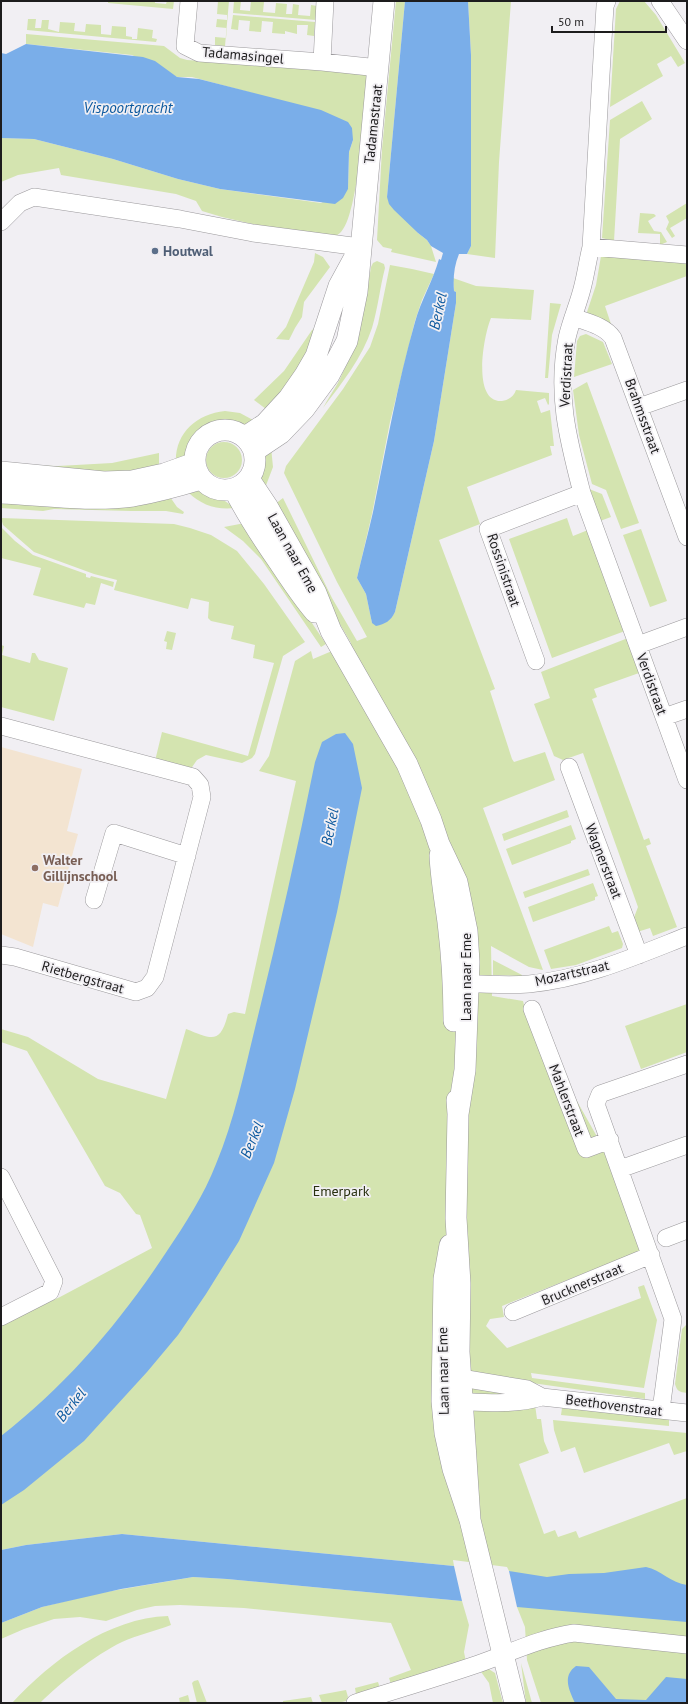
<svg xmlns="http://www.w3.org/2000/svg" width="688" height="1704" viewBox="0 0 688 1704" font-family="'PT Sans',sans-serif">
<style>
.education{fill:#f3e4d1}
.green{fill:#d4e4b0}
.water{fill:#7aaee9}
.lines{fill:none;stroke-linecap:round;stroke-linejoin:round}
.minor-casing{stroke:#9b999c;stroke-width:18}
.tertiary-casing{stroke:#9b999c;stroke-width:22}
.minor{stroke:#fff;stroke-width:17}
.tertiary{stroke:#fff;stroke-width:21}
.service-dot{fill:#5c6f8a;stroke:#f1eff3;stroke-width:1.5}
.education-dot{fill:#8d6e63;stroke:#f1eff3;stroke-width:1.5}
.labels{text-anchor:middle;stroke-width:3.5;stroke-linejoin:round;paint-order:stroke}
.street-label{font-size:14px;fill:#1d1c1d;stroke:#f1eff3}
.service-label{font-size:14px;font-weight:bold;fill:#4e5e75;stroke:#f1eff3;text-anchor:start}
.education-label{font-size:14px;font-weight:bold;fill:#785e54;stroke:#f1eff3;text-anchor:start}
.park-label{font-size:14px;fill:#28300f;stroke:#f1eff3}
.water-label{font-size:15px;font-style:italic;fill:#0c599f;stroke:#f1eff3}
</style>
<rect width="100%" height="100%" fill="#f1eff3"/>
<!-- education -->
<path class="education" d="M1,747L82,769L67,831L78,834L58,907L43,903L33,947L1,934Z"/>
<!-- green -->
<path class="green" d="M108,1H155V3L166,4L167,1H174L173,9L108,3Z
M218,1H229L225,46L215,45V37L226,38L227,28L216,27L217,19L227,20V15L217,14Z
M234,1H241L240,10L250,11L251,1L264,2L263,12L275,13L276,3L287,4L286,14H292L293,4L299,5L298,15L310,16L311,5L317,6L316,20L233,13Z
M396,1H405L387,197L418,233L427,240L431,246L436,262L391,252L392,249L383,247L377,240L382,149Z
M468,1H511L499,162L495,258L467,254L471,246V55Z
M620,1H644L656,15L685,63L678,67L671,56L657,64L663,76L610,107L616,9Z
M233,15L315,22L314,36L307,35L308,25H297V34L285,31V34L272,33L273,22L262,21L261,32L249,31L250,21L239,20L238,30L231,29Z
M28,19H36L35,28H41L42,20H49L48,29L59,32L60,22L75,23L74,31L85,32L86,24L101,25V34L111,35L112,26L126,27V36L132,37V39H137L138,28L153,30L152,38L157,39L156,42L27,30Z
M26,34L164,46L180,58L187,60L368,72C365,101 359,217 340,233C333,239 326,239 317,239L222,217L202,211L196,201L176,194L61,175L59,168L18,175L1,182V138L34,139L113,159L178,179L220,189L321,203L348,189L349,152L353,140L252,93L192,77H177L132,55L26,44Z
M642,101L652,119L620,139L614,241L602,238L610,120Z
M687,203V218L670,228L675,236L672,238L666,229L669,222L666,216Z
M640,213L654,214L656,216L648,221L654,231L661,232L667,242L660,245V234L638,233Z
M315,253L323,257L330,267L304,302L302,317L295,328L289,340L276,339L286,327L314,262Z
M601,256L687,261V276L605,306L611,324C603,323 591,318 587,312L596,285Z
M377,261L384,264L385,268C380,287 378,308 372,328C362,358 342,383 323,408C328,398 335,389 340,379C357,344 365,304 371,267L373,263Z
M390,265L412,269L434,274L422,300L415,321L390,422L372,514L357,578L366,594L372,623C384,624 389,623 395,612L434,441L456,303V292L454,291L453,278L476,286L534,290L531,320L491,318C484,334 471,403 502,401C509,400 514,396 516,390L549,393V404L548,405L545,398L537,401L541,413L550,410L554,446H550L552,455L467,487L480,524L439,540L495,689L490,691L512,759L514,762L545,752L555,780L483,808L543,970L529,967L491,946L492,996L523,1001L525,1009L604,1149L640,1251L502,1306L504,1317L490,1319L486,1326L507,1348L641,1298L638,1287L644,1285L657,1320L644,1388L531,1373L532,1378L645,1393V1399L532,1383L537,1419H541L544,1441L549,1453L519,1464L544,1534L555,1530L558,1537L576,1531L579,1538L687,1498V1703H541L527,1660L525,1627L517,1607H522L514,1573L509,1571L507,1567L453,1560L454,1566L122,1534L26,1545L1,1550V1324L60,1297L152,1248L140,1215L136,1214L120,1193L105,1186L27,1051L1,1042V1029L28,1037L98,1079L166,1099L186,1029C212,1039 220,1045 228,1014L234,1012L245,1014L296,781L259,771L269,756L295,661L311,651L313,659L351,643L271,507L283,498L332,598L357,641L367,637L337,582L284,473L286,466L343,389L370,347L378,324Z
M550,303L561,304L552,335L548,378H545Z
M315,328L313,350L270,412L254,400L284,371L312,330Z
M586,334L603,342L612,364L574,377L577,341L580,336Z
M587,382L639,523L621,529L606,490L592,484L579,435L573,390Z
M225,411L240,413L253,420L245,426L224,422L208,426L194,438L186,455L176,464C174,434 196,414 225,411Z
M206 460a18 18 0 1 1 36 0a18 18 0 1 1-36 0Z
M271,447L273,467L265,488C263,486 260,482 260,480C258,469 265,455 271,447Z
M159,453V466L138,476L19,465L58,466L112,463Z
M589,489L602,494L611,517L600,521Z
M198,490L222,499L235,508C216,510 201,505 188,492Z
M168,494L177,507L184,512L183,514L166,511H131L54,509L43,511L1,508V496Z
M1,518L174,524L190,528L211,535L237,551L264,584L305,642L283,656L255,754L252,758L242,763L206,755L197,760L190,770L155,761L162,732L248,756L274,663L253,658L255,645L231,639L234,626L211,621L208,618L209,602L191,598L188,609L114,590L117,580L94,574L34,552L3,525Z
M567,518L573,536L588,530L625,631L552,658L509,539Z
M245,523L326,644L321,647L261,559L243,541L224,527Z
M1,527L15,541L33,555L86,574V577L90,578L91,576L114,582L113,587L101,583L95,605L86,603L84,608L33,595L41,568L1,558Z
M641,529L667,601L650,607L623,535Z
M167,631L176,633L172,650L166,649L167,642L164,641Z
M628,638L637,664L639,673L594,689L597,697L592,699L644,840L649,838L651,844L646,846L677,927L653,936L650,928L637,932L633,920L638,907L583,753L563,760L554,756L534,704L550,698L541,672Z
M1,645L4,646L2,655L30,663L32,653H35L39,660L68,668L54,721L1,707Z
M567,810L569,817L504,841L502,834Z
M571,825L576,839L571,841V843L512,865L506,849Z
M588,869L590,875L525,898L523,892Z
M593,883L598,896L595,897V900L533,922L528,907Z
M609,926L612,933L618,931L623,944L622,948L576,965L551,969L544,950Z
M493,960L522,975V976L493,975Z
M687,1004V1052L641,1069L625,1026Z
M687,1324V1393C679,1392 677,1391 675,1384L682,1329Z
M562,1408L669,1419V1426L561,1415Z
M553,1420L687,1433V1451L674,1455L669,1443L584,1473L575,1447L561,1452L554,1430Z
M193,1577L227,1579L462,1601L469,1625L464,1652L466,1662L391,1684L389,1678L411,1670L391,1623L244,1608L180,1605L155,1606L137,1610L106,1621L80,1617L54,1619L24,1629L1,1639V1623L42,1607L94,1594Z
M168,1616L171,1625C155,1631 137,1635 122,1642C95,1655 61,1682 40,1703H12C52,1660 108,1618 168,1616Z
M521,1663L532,1703H526Z
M487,1668L495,1673L503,1703H493L489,1683L479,1669Z
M198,1680L199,1682L207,1703H197L192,1683L194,1681Z
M378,1682L380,1688L356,1694L355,1688Z
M346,1690L348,1697L346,1701L338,1703H322L319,1695Z
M188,1695L190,1703H180L179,1698Z
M311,1697L313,1703H283V1701Z"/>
<!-- water -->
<path class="water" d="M405,1H468L471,55V246L467,254H459C454,266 453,278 454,291L456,292V303L434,441L395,612C391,621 385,624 376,626L372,623L366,594L357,578C362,556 368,534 373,512C386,449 397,385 415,322C421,300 433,281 439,259L441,260L443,253L431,246L427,240L418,233L394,210L389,204L387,197Z
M26,44L143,57L155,61L177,77L199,79L321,110L348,122L352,128L353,140L349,152L348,189L343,198L335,204L220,189L178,179L113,159L34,139L1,138V53L6,54Z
M345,733L353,744L362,788L337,912L295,1089L274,1163L261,1192L239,1241L206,1294L178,1335L147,1372L84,1441L24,1490L1,1505V1436C67,1385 121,1321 167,1251C185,1224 204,1195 216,1164C234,1121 244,1073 255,1028C277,940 297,851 315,762L322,742L336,734Z
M122,1534L454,1566L462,1601L227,1579L193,1577L121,1589L42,1607L1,1623V1550L26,1545Z
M646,1567C661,1570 671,1583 687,1585V1622L517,1607L509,1571L547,1577L569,1574L604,1573Z
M576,1666L589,1667L616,1699L646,1700L666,1677L687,1679V1703H575C569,1690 562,1676 576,1666Z"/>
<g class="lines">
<defs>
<path id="minor" d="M189,1L185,46L199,53L322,62L379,68
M607,1L605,6L591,247C588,259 586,273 583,285C579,303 571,320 567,338C556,395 568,439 582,493L687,780
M660,1L687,41
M322,62L325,1
M1,222L20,203L34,197L180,219L253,233L360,247
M591,247L687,255
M573,317C587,322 605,326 613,338L687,537
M639,407L687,390
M638,645L687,627
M536,661L488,529L582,493
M664,717L687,709
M1,726L193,777L200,785L202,797L155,977L147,988L136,992L15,957L1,955
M569,767L639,955
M94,900L114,833L187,856
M455,984C479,983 504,986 529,984C584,979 636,956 687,936
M532,1009L586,1149L610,1140
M620,1169L687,1145
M1,1177L54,1281L50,1292L1,1317
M666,1238L687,1230
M513,1312L651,1255
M449,1376L527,1389L542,1397C512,1406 481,1402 451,1401
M542,1397L687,1413
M661,1410L673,1319L596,1104L600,1094L687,1064
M355,1703C396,1690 437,1678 478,1664C510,1653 540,1638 574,1633L687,1645"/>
<path id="tertiary" d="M195 460a30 30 0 1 1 60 0a30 30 0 1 1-60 0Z
M245,437L265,424L289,398L305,375L316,356L339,286L357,253
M254,451L281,433L304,409L329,375L347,341L357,292L384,1
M1,472L104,482L132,481L164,474L195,463
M249,479L267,506L316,593L331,631L407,764L431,820L439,844L457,882L467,931L469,962L465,1070L458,1114
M234,489C247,515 263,539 279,562C291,580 302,597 315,612
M1,493C44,495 90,502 133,496C156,492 178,486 201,479
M440,855C441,878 445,900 448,922C452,955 454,988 454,1021
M457,1100L458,1114L456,1218L460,1284L459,1352L470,1520
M450,1245L444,1279L442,1401L445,1433L453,1469L470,1520L515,1703"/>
</defs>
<!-- minor casing -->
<use href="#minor" class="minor-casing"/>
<!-- tertiary casing -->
<use href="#tertiary" class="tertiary-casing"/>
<!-- minor -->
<use href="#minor" class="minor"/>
<!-- tertiary -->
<use href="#tertiary" class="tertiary"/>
</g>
<!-- markers -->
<circle class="service-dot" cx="155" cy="251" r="4"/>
<circle class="education-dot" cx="35" cy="868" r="4"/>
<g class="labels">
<!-- street labels -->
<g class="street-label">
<text transform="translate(243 55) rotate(5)" y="5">Tadamasingel</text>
<text transform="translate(373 124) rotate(-84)" y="5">Tadamastraat</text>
<text transform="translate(566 375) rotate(-87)" y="5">Verdistraat</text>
<text transform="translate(643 416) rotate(70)" y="5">Brahmsstraat</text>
<text transform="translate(293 553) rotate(61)" y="5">Laan naar Eme</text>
<text transform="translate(504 570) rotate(71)" y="5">Rossinistraat</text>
<text transform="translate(652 684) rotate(70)" y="5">Verdistraat</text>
<text transform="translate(604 861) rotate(69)" y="5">Wagnerstraat</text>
<text transform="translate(572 973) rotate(-13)" y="5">Mozartstraat</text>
<text transform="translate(83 977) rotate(16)" y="5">Rietbergstraat</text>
<text transform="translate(466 977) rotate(-90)" y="5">Laan naar Eme</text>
<text transform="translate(567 1100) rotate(69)" y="5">Mahlerstraat</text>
<text transform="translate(582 1284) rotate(-23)" y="5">Brucknerstraat</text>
<text transform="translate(443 1371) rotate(-91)" y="5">Laan naar Eme</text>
<text transform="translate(614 1405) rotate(7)" y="5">Beethovenstraat</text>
</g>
<!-- service labels -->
<g class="service-label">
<text x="163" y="256">Houtwal</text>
</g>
<!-- education labels -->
<g class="education-label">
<text x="43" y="865">Walter<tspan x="43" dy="16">Gillijnschool</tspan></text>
</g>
<!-- park labels -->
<g class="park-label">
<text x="341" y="1196">Emerpark</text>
</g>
<!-- water labels -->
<g class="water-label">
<text x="128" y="113">Vispoortgracht</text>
<text transform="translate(438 311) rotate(-78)" y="5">Berkel</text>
<text transform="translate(330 827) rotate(-79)" y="5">Berkel</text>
<text transform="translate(252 1140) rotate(-68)" y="5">Berkel</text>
<text transform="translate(71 1405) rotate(-51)" y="5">Berkel</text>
</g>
</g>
<!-- border -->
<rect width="688" height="1704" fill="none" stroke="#1d1c1d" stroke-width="4"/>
<!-- scale -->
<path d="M552 26v6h114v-6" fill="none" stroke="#1d1c1d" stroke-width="2"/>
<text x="558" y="26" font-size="12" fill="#1d1c1d" stroke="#f1eff3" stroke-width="3" paint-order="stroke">50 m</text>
</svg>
